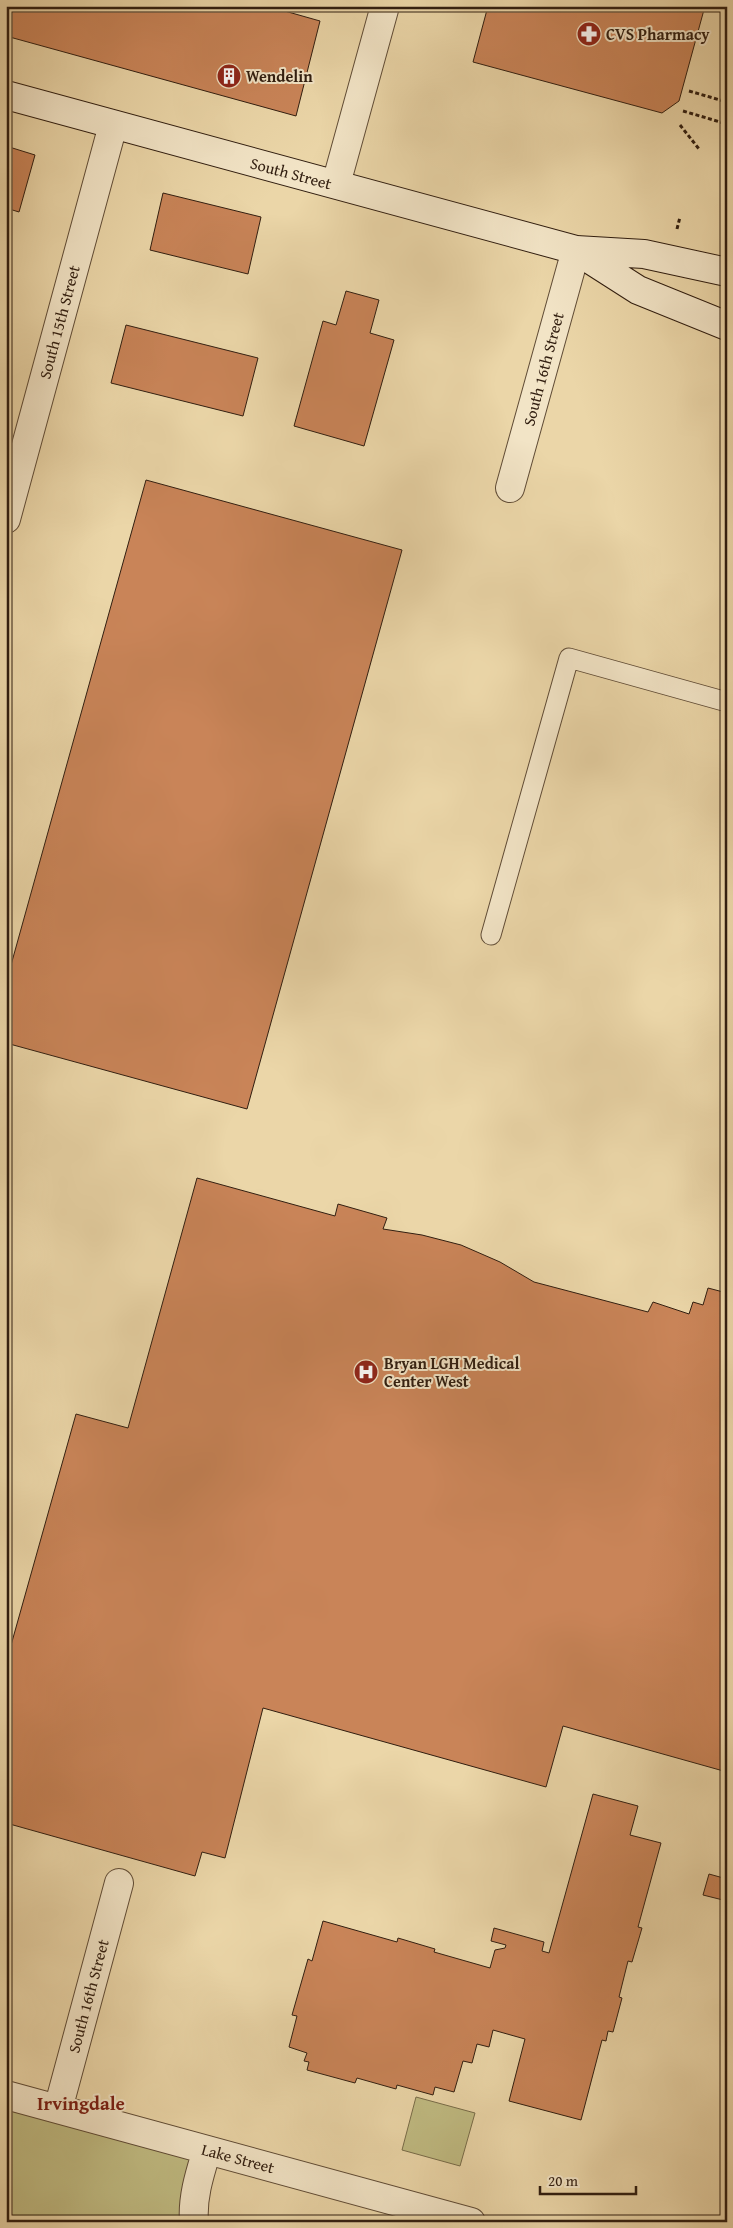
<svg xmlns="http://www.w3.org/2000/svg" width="733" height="2228" viewBox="0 0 733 2228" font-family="'Gentium Book Plus',serif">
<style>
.green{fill:#c0bb82;stroke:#786c49}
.building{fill:#c98458;stroke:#311e10}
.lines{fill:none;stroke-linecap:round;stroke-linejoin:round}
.lane-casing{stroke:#604c36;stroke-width:21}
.street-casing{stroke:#604c36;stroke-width:30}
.secondary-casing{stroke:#311e10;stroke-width:30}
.path{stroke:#311e10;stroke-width:3;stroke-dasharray:4 2.5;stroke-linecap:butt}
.lane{stroke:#f2e4c6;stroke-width:19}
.street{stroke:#f2e4c6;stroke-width:28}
.secondary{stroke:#f2e4c6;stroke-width:28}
.labels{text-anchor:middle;stroke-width:4;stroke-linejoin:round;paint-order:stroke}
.poi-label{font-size:16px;font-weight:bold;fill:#311e10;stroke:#f2e4c6;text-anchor:start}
.street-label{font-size:16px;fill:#311e10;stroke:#f2e4c6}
.quarter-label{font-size:19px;font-weight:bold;fill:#7a1f14;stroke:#f2e4c6}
</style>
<rect width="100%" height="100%" fill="#ebd6a8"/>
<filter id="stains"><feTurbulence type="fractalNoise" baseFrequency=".004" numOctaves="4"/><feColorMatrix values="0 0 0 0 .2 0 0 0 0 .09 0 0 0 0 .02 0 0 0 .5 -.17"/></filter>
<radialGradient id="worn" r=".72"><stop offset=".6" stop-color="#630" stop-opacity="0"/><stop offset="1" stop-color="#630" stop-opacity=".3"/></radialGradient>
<!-- green -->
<path class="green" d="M6,2095L207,2150L194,2222H6Z
M416,2097L475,2113L460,2166L402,2150Z"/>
<!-- building -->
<path class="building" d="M6,6H267L320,21L296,116L6,36Z
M488,6H705L679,101L662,113L473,62Z
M6,146L35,155L19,212L6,208Z
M163,193L261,217L248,274L150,250Z
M346,291L379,300L370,333L394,340L364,446L294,426L323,321L336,325Z
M126,325L258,358L243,416L111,383Z
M146,480L402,550L247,1109L6,1043V983Z
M197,1178L335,1216L338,1204L387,1218L383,1229L422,1235L461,1245L500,1262L534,1282L648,1312L653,1302L689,1314L693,1302L703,1305L708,1288L727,1293V1772L563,1726L546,1787L263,1708L225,1858L202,1852L195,1876L6,1823V1663L76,1414L128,1428Z
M593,1794L638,1806L630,1835L661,1843L638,1927L642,1928L632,1962L628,1961L619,1997L622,1998L613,2032L608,2031L606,2041L602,2040L581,2120L509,2101L525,2039L493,2030L489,2047L477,2044L472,2063L463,2061L454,2092L435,2087L433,2095L397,2085L396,2089L357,2078L355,2083L307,2070L309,2062L304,2061L307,2053L289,2047L297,2016L292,2015L308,1959L312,1961L323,1921L397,1942L398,1938L435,1949L434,1952L490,1968L495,1950L505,1948L506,1945L491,1941L494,1928L544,1942L542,1951L549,1953Z
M709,1874L727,1879V1901L703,1895Z"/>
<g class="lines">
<defs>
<path id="lane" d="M491,935L569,658L727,702"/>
<path id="street" d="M336,184L385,6
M510,488L576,250
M6,519L113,125
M6,2095L471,2222
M58,2109L119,1883
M194,2222C192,2197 200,2173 207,2150"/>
<path id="secondary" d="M6,95L576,250L644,254L727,272
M577,251L638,290L727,326"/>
</defs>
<!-- lane casing -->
<use href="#lane" class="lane-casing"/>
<!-- street casing -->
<use href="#street" class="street-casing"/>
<!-- secondary casing -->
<use href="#secondary" class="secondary-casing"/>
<!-- path -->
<path class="path" d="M689,91L727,102
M683,111L727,124
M680,125L699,149
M677,229L680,217"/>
<!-- lane -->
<use href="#lane" class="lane"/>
<!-- street -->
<use href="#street" class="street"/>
<!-- secondary -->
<use href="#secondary" class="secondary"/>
</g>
<!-- icons -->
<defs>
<symbol id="pharmacy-disc" viewBox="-11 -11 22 22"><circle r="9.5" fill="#8f2418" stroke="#f2e4c6"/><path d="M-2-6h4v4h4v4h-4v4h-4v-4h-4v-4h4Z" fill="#fff"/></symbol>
<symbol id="building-disc" viewBox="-11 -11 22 22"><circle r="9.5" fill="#8f2418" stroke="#f2e4c6"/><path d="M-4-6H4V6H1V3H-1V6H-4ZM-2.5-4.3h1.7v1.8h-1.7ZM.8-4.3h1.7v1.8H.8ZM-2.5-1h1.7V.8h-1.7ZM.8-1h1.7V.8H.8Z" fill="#fff"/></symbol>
<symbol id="hospital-disc" viewBox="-11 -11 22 22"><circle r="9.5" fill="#8f2418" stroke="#f2e4c6"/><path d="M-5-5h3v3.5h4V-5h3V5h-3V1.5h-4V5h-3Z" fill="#fff"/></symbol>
</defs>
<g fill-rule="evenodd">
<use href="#pharmacy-disc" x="575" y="20" width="28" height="28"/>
<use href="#building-disc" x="215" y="62" width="28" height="28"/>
<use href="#hospital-disc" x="352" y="1358" width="28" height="28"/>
</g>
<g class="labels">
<!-- poi labels -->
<g class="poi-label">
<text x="606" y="40">CVS Pharmacy</text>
<text x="246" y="82">Wendelin</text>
<text x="384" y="1369">Bryan LGH Medical<tspan x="384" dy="18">Center West</tspan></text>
</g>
<!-- street labels -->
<g class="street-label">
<text transform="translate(291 173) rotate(15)" y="6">South Street</text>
<text transform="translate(59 322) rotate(-75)" y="6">South 15th Street</text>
<text transform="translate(543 369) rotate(-75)" y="6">South 16th Street</text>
<text transform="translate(88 1996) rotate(-75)" y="6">South 16th Street</text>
<text transform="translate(238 2158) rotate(15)" y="6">Lake Street</text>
</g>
<!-- quarter labels -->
<g class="quarter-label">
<text x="81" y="2110">Irvingdale</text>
</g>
</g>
<!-- margin -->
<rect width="733" height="2228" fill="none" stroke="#ebd6a8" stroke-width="25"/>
<rect x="8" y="8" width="718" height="2213" fill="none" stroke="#311e10" stroke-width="2.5"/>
<rect x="12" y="12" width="708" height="2203" fill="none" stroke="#311e10"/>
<!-- scale -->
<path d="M540 2186v8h96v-8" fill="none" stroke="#311e10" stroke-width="2.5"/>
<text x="548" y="2186" font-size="15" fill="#311e10" stroke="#f2e4c6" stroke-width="4" paint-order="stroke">20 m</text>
<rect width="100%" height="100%" filter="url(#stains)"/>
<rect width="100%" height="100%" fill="url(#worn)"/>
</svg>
